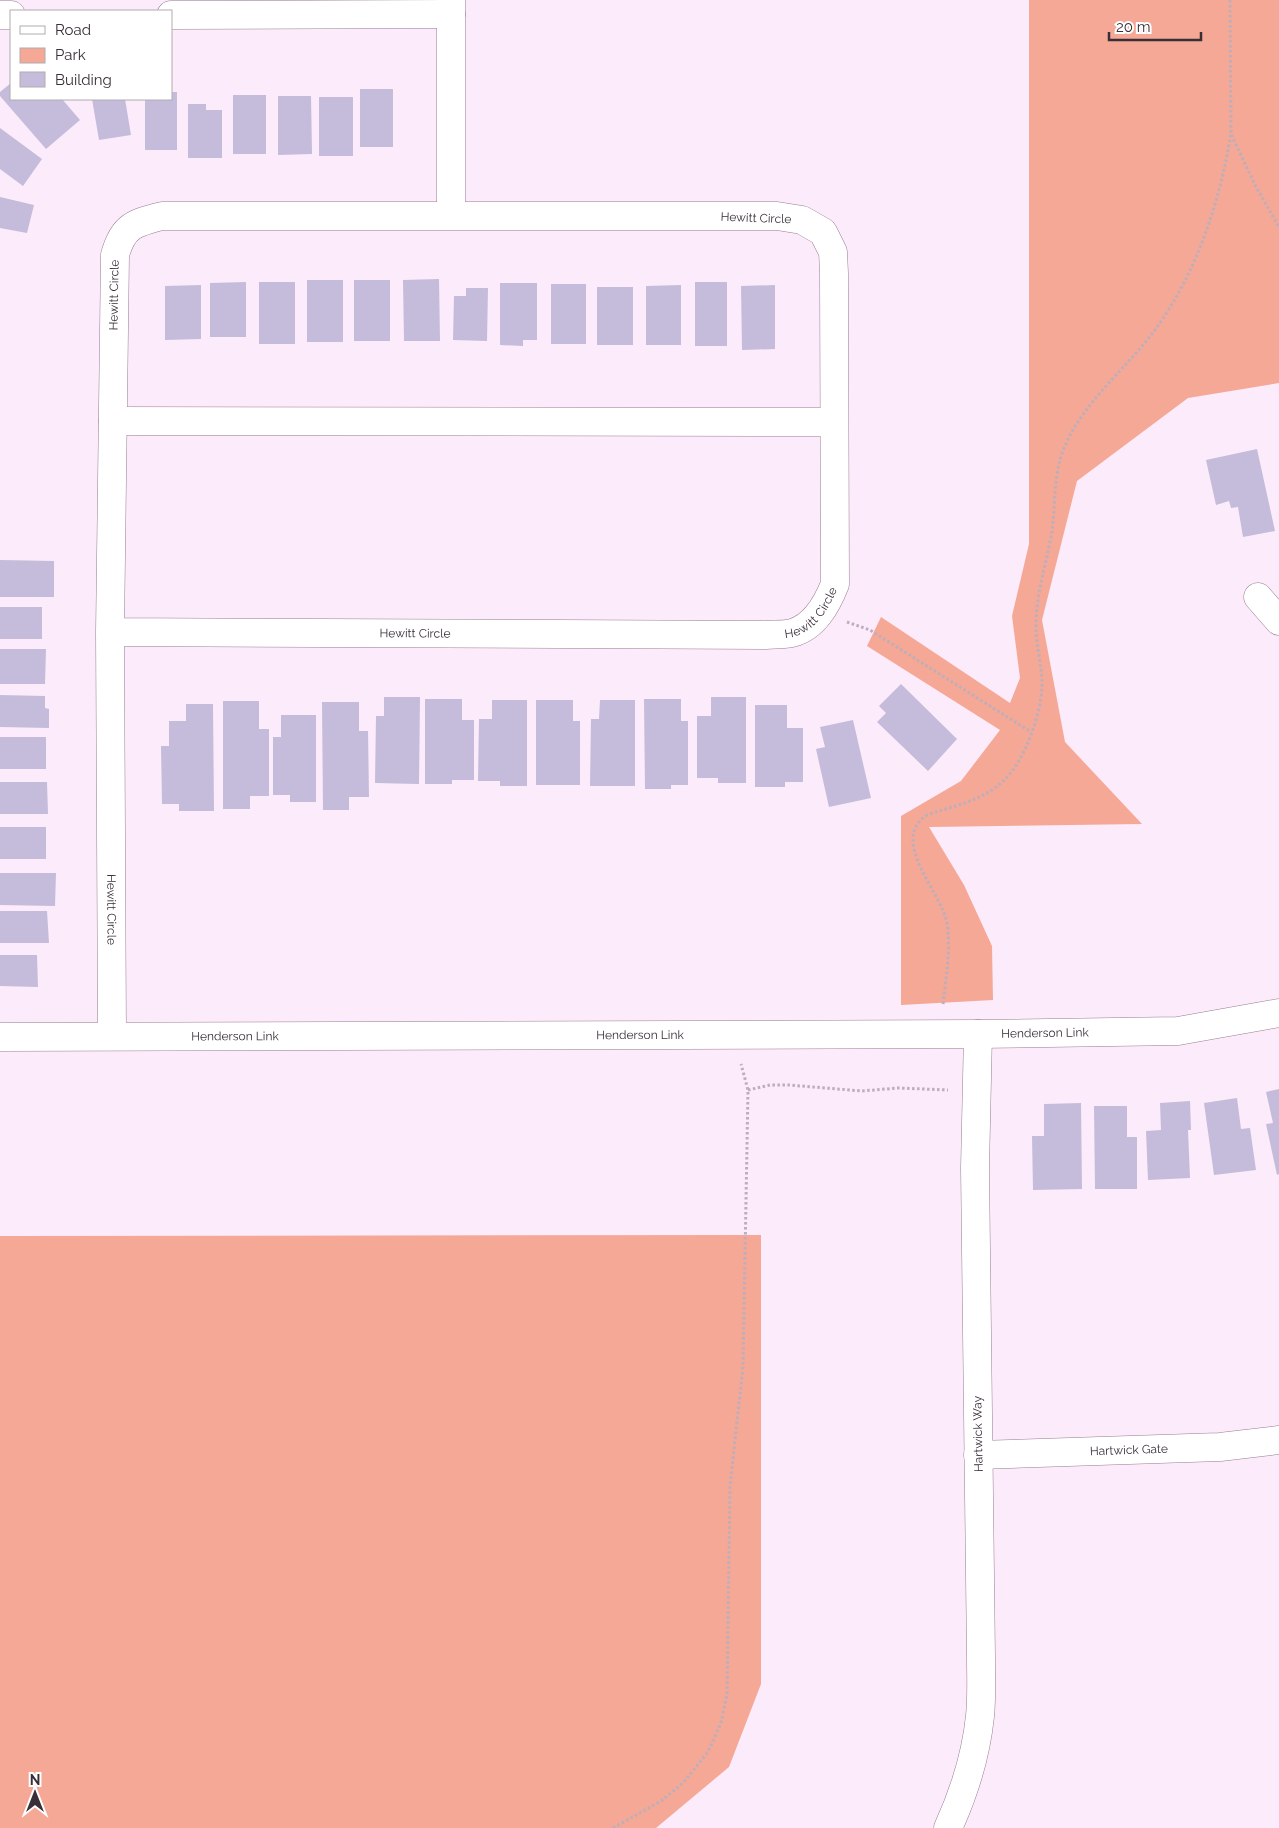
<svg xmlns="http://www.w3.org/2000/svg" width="1279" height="1828" viewBox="0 0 1279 1828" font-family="Raleway,sans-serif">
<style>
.green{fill:#f5a895}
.building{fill:#c4bcda}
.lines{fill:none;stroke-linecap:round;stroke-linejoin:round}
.minor-casing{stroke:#977e94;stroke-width:29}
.path{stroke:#bcaebb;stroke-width:3;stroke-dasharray:2.5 2.5;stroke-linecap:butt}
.minor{stroke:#fff;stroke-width:28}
.labels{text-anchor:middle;stroke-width:5;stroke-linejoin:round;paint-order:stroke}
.street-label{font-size:12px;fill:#392f38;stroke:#fff}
</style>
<rect width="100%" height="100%" fill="#fcebfa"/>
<!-- green -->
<path class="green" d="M1029,0H1279V383L1188,398L1077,481L1042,620L1065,742L1142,824L929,827L964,885L992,946L993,1000L901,1005V816L961,781L1000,730L867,646L881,617L1010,703L1020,678L1012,616L1029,544Z
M761,1235V1684L729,1767L656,1828H0V1236Z"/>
<!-- building -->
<path class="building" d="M11,83V99H62L80,120L46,149L0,96V92Z
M360,89H393V147H360Z
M171,92H177V150H145V99H171Z
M233,95H266V154H233Z
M278,96H311L312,154L278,155Z
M319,97H353V156H319Z
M92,99H125L131,135L99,140Z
M188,104H206V110H222V158H188Z
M0,128L42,159L23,186L0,169Z
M0,197L34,205L27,233L0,228Z
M439,279L440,341H404L403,280Z
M307,280H343V342H307Z
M354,280H390V341H354Z
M246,282V337H210V283Z
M259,282H295V344H259Z
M695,282H727V346H695Z
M500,283H537V340H523V346L500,345Z
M551,284H586V344H551Z
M201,285V339L165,340V286Z
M681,285V345H646V286Z
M775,285V349L742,350L741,286Z
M597,287H633V345H597Z
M466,288H488L487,341L453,340L454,296H466Z
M1257,449L1275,531L1243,537L1238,507L1231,508L1229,501L1216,505L1206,460Z
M0,560L54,561V597H0Z
M0,607H42V639H0Z
M0,649H46L45,684H0Z
M901,684L957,739L928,771L877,722L886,713L879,706Z
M0,695L45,696V708L49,709V728L0,727Z
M384,697H420L419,784L375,783L376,716H384Z
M711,697H746V783H718V778H697V716H711Z
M425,699H462V720H474V780H452V784H425Z
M644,699H681V721H688V785H671V789H645Z
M492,700H527V786H500V781H478L479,719H492Z
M536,700H573V721H580V785H536Z
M600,700H635V786H590L591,719H599Z
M223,701H259V729H269V796H250V809H223Z
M322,702H359V731H368L369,797H349V810H323Z
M186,704H213L214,811H179V804H162L161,746H169V721H186Z
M755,705H787V728H803V782H785V787H755Z
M281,715H316V802H290V795H273V737H281Z
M853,720L871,798L829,807L816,749L825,747L820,727Z
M0,737H46V769H0Z
M0,782H47L48,814H0Z
M0,827H46V859H0Z
M0,873H56L55,906L0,905Z
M0,911H47L49,943H0Z
M0,955H37L38,987L0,986Z
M1279,1089V1174L1277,1175L1266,1124L1273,1123L1266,1092Z
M1237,1098L1241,1129L1250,1128L1256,1170L1214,1175L1204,1103Z
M1190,1101L1191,1130H1188L1190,1178L1148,1180L1146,1131L1161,1130L1160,1103Z
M1081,1103L1082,1189L1033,1190L1032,1136H1044V1104Z
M1094,1106H1127V1137H1137V1189H1095Z"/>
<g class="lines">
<defs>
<g id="minor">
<path d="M451,0V215"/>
<path d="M0,15H11"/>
<path d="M171,15L451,14"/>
<path d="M113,421L834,422"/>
<path d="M1258,597L1279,621"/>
<path id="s1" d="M110,632L765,635C773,634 784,635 792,633C815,627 827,604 835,584L834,273L833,252L823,232L802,220L777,216H162C134,223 123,226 115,255L110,632L112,1036"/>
<path id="s2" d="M0,1037L978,1034L1178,1031L1279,1013"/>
<path id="s3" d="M978,1455L1220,1447L1279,1440"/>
<path d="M948,1828C964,1793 976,1755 980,1716C982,1697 981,1677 981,1658L975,1168L978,1034"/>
</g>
</defs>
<!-- minor casing -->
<use href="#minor" class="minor-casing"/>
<!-- path -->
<path class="path" d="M1230,0L1231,134L1255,185L1279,227
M847,622L870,630L1031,732
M943,1004C946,977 951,950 947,923C942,893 888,840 927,815C969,801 1002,797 1023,753C1033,734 1043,702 1042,681C1041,661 1035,641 1036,621C1037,591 1047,561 1052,531C1055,508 1054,483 1060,460C1073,413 1118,376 1148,339C1194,281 1219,206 1231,134
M748,1090L770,1085H789L862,1091L898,1088L948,1090
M613,1828L661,1801L683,1783L708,1752L721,1723L727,1694L730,1486L743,1367L748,1090L741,1064"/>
<!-- minor -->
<use href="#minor" class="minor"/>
</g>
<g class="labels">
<!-- street labels -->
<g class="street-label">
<text transform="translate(756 218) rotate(2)" y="4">Hewitt Circle</text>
<text transform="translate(114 295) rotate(-89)" y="4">Hewitt Circle</text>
<text dy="4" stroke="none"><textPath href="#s1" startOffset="710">Hewitt Circle</textPath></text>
<text dy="4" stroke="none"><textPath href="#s1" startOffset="305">Hewitt Circle</textPath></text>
<text dy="4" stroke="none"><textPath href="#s1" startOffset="2489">Hewitt Circle</textPath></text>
<text dy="4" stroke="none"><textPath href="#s2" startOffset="1045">Henderson Link</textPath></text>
<text dy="4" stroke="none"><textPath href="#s2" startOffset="640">Henderson Link</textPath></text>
<text dy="4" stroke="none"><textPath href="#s2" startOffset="235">Henderson Link</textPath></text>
<text transform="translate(978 1434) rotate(-91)" y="4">Hartwick Way</text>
<text dy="4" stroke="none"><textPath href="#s3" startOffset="151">Hartwick Gate</textPath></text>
</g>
</g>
<!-- legend -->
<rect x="10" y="10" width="162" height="90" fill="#ffffff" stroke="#b0acaf"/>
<rect x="20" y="26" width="25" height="8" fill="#ffffff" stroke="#b0acaf"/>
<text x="55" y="35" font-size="15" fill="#392f38">Road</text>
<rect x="20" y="48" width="25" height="15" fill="#f5a895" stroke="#b0acaf"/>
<text x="55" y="60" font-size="15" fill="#392f38">Park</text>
<rect x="20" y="72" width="25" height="15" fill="#c4bcda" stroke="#b0acaf"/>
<text x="55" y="85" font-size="15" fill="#392f38">Building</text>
<!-- north arrow -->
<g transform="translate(35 1793)" stroke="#ffffff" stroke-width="4" paint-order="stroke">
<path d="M0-4L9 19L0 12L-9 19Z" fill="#392f38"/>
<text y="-8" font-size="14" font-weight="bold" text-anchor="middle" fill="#392f38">N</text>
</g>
<!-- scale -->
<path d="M1109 32v8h92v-8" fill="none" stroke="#392f38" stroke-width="2.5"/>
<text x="1116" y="32" font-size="15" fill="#392f38" stroke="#ffffff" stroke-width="4" paint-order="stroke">20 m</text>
</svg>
